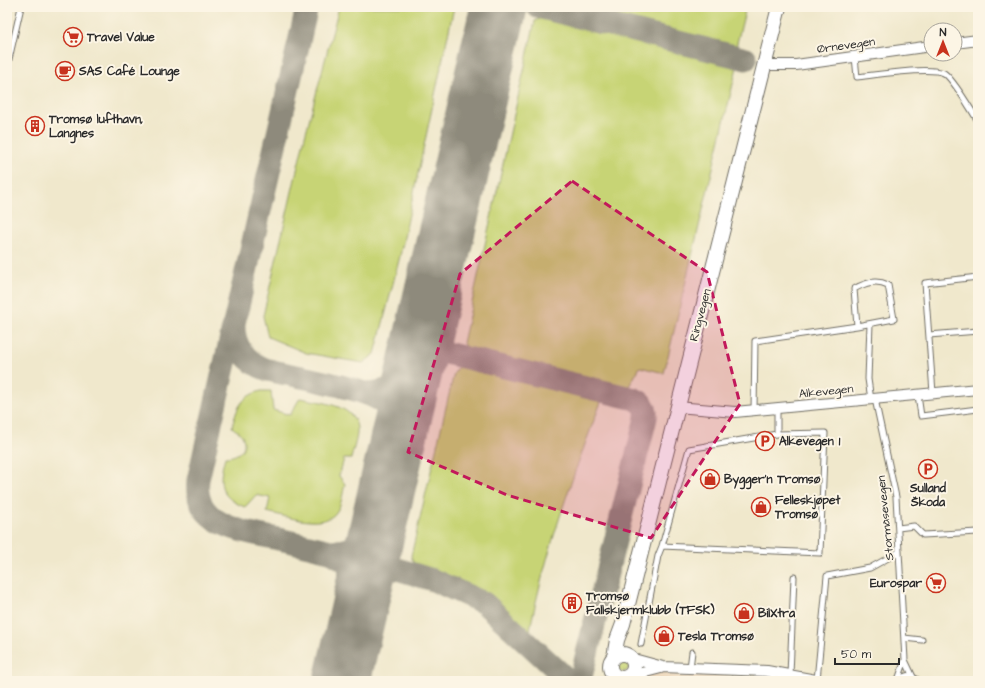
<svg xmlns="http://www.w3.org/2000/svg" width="985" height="688" viewBox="0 0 985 688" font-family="'Architects Daughter',sans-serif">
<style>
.built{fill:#edd7ba}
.green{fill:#c7d475;stroke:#798050}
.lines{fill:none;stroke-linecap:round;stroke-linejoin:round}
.taxiway{stroke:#8e8a7c;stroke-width:23}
.runway{stroke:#8e8a7c;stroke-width:57}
.lane-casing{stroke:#706d63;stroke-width:7}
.street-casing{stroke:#706d63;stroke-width:12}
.secondary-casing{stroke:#706d63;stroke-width:16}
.lane{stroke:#fff;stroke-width:5}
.street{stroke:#fff;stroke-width:10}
.secondary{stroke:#fff;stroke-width:14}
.marked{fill:#c2185b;fill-opacity:0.2;stroke:#c2185b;stroke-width:3;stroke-dasharray:8 5;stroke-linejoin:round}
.labels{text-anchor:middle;stroke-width:4;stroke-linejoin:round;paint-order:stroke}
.poi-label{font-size:12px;font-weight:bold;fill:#2b2b2b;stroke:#fcf5e5;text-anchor:start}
.street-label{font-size:12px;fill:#2b2b2b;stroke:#fcf5e5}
</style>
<rect width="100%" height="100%" fill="#fcf5e5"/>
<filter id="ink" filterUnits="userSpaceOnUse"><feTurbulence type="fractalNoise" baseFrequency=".025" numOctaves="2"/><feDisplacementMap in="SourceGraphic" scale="8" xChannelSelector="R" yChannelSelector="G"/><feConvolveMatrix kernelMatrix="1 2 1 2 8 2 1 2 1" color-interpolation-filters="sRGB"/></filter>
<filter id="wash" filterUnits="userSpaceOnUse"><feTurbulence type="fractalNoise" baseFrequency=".012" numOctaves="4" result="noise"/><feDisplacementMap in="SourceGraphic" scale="16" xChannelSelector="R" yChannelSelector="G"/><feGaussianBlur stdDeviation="0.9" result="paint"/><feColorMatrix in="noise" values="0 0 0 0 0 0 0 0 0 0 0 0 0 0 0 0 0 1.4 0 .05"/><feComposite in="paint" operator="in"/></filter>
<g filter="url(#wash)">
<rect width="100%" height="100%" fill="#f0e8cc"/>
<!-- built -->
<path class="built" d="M661,671L695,673L785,681H633Z"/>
<!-- green -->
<path class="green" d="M339,7H454L400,256L375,354L363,363L306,353L268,337L263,316L305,136Z
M573,7H746L736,47Z
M545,16L737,67L664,373L640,367L628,388L467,350L463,343L535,21Z
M467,365L603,397C573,474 545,553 529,634L488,597L471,588L418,567L413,562L411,556L454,373L459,367Z
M261,391H271L273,410L290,415L300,398C318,402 355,404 357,428C358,438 353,449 351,459H344L339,476L345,484C343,492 342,503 337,511C325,531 285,516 267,512L270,498L256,495L245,507C218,497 218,482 225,457C235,457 248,451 243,438C242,433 235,430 232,427C237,408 241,396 261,391Z
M617 666a6 6 0 1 1 12 0a6 6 0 1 1-12 0Z"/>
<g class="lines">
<!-- taxiway -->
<path class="taxiway" d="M307,7L198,480C193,525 241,531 274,538C293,542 312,547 331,551C354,552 368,540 379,521
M538,7L746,59
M498,11L502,7
M425,323C426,337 430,345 442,352L635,399C644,403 647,408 646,418L580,681
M234,326C234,348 248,363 268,370C292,376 368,388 383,403C394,414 397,427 397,442
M365,393C392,392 403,384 416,362
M376,535L377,551L386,563L394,568L433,580L484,603L569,681
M325,550C352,560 361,576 359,605"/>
<!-- runway -->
<path class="runway" d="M342,681L499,7"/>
</g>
</g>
<g filter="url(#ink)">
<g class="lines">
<defs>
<path id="lane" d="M855,57L857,77C875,75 929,66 944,73C952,78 972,111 978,121
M7,68L21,7
M870,324L868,379L871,400
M929,335L978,331
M933,393L925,283L978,277
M918,395L921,416L978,409
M875,399L896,497L905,660L898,680
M754,411L755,341L857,326L894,319L888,285C876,279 865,283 854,289L857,326
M898,528L914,526L923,535L978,532
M662,546L820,553L825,433L777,434
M904,638L922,640
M641,644L658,556L662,546L689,449L777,434V409
M905,660L914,679
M690,668L692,652
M790,675L794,577
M817,680L827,576L870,568L899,552"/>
<path id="street" d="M955,43L978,40
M764,65H796L931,46
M677,407L735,412L978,389
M630,658L663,667L767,671L821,681
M630,676L661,668
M899,681L908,678L915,681"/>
<path id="secondary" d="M610 666a12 12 0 1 1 24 0a12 12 0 1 1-24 0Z
M614,657L617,640L623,624L779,7"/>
</defs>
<!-- lane casing -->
<use href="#lane" class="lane-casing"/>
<!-- street casing -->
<use href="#street" class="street-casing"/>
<!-- secondary casing -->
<use href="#secondary" class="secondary-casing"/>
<!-- lane -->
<use href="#lane" class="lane"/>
<!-- street -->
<use href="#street" class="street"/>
<!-- secondary -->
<use href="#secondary" class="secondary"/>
</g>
</g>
<!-- marked area -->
<path class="marked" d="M572,181L707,272L740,404L651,538L507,495L408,452L460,274Z"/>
<!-- icons -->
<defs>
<symbol id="supermarket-ring" viewBox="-11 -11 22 22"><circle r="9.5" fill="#fcf5e5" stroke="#c8321e" stroke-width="1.5"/><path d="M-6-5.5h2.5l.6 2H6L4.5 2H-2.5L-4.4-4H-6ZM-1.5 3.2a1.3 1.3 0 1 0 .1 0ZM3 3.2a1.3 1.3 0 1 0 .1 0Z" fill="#c8321e"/></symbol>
<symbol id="cafe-ring" viewBox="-11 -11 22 22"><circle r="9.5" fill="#fcf5e5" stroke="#c8321e" stroke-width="1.5"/><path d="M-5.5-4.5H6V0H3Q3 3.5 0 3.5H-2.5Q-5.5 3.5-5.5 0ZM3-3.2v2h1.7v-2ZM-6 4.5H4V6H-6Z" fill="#c8321e"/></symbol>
<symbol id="building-ring" viewBox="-11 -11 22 22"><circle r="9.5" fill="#fcf5e5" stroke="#c8321e" stroke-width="1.5"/><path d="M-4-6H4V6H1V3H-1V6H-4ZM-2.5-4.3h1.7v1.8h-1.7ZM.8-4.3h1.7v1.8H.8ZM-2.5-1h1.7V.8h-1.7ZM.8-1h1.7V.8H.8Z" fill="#c8321e"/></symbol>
<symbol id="parking-ring" viewBox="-11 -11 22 22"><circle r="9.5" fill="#fcf5e5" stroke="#c8321e" stroke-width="1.5"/><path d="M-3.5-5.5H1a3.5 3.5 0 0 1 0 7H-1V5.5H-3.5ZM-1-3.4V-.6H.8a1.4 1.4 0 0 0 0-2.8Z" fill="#c8321e"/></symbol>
<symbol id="shop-ring" viewBox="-11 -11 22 22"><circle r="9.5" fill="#fcf5e5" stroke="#c8321e" stroke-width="1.5"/><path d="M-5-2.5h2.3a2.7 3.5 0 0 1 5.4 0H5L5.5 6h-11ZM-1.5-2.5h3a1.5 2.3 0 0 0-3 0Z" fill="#c8321e"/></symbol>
</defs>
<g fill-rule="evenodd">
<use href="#supermarket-ring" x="62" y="26" width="22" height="22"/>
<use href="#cafe-ring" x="54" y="60" width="22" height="22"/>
<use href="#building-ring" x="24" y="115" width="22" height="22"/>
<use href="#parking-ring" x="754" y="430" width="22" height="22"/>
<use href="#parking-ring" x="917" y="458" width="22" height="22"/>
<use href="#shop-ring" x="699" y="468" width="22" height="22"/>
<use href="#shop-ring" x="750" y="496" width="22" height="22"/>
<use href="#supermarket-ring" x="925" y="572" width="22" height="22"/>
<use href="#building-ring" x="561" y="592" width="22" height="22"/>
<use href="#shop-ring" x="733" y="602" width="22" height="22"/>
<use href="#shop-ring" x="653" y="625" width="22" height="22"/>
</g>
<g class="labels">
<!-- poi labels -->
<g class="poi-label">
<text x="87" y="41">Travel Value</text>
<text x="79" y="75">SAS Café Lounge</text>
<text x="49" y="123">Tromsø lufthavn,<tspan x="49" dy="14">Langnes</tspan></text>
<text x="779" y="445">Alkevegen 1</text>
<text x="724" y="483">Bygger'n Tromsø</text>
<text x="928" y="492" text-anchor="middle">Sulland<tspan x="928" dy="14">Škoda</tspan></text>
<text x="775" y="504">Felleskjøpet<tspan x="775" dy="14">Tromsø</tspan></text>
<text x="922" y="587" text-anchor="end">Eurospar</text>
<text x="586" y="600">Tromsø<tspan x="586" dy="14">Fallskjermklubb (TFSK)</tspan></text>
<text x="758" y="617">BilXtra</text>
<text x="678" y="640">Tesla Tromsø</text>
</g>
<!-- street labels -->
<g class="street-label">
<text transform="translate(846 45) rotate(-8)" y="4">Ørnevegen</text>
<text transform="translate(700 315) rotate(-75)" y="4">Ringvegen</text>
<text transform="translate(826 391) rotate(-6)" y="4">Alkevegen</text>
<text transform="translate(885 518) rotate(-96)" y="4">Stormåsevegen</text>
</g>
</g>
<!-- margin -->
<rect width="985" height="688" fill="none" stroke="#fcf5e5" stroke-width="24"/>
<!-- north arrow -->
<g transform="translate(943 42)"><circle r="19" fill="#fcf5e5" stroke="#a8a49b"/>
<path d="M0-3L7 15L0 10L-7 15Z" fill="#c8321e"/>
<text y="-6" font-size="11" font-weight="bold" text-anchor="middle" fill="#2b2b2b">N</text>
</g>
<!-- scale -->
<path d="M835 658v6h64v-6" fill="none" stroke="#2b2b2b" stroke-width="2"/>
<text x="841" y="658" font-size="12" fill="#2b2b2b" stroke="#fcf5e5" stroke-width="3" paint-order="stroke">50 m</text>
</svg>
